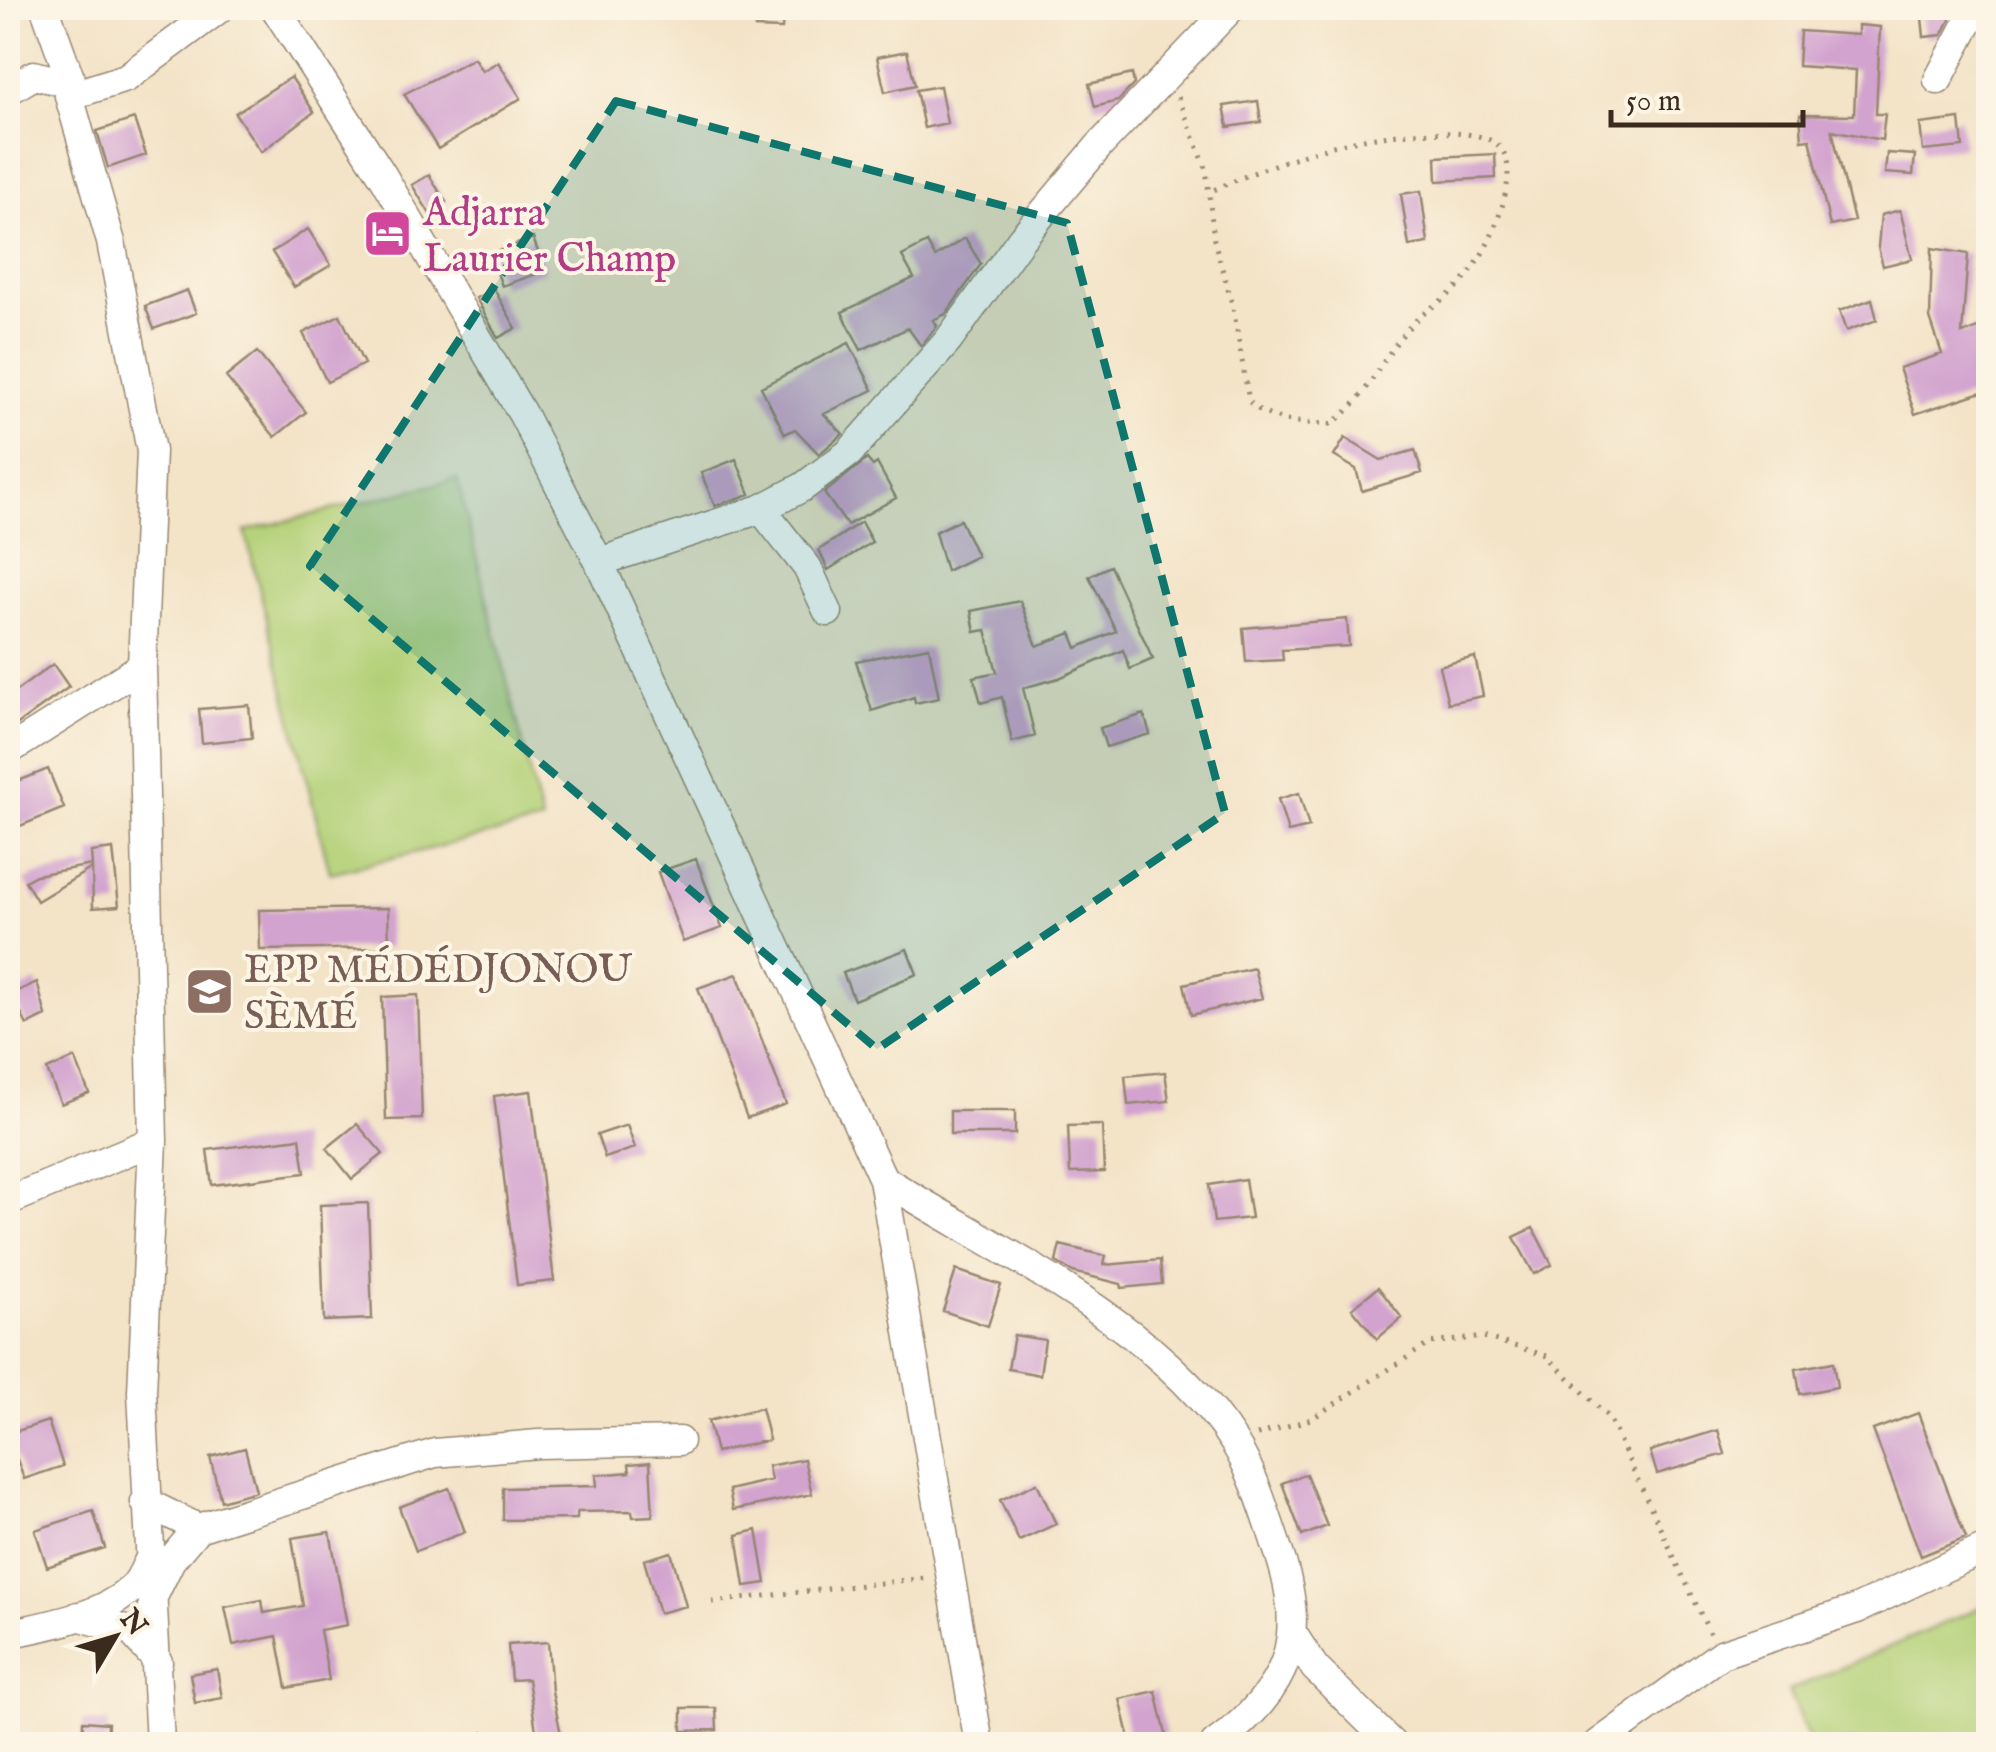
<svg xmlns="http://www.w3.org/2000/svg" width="1996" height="1752" viewBox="0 0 1996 1752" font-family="'IM FELL English',serif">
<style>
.green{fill:#b2d077;stroke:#767d4a;stroke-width:2.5}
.building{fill:#d2a3cf}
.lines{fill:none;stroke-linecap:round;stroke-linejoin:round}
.street-casing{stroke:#978672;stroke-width:31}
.path{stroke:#978672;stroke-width:5;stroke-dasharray:2.5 8;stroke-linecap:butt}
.street{stroke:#fff;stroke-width:28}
.marked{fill:#0f766e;fill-opacity:0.2;stroke:#0f766e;stroke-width:8;stroke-dasharray:20 12;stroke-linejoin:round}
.labels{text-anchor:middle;stroke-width:8;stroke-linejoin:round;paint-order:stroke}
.hotel-label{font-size:40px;fill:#b23c85;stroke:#fcf5e5;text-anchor:start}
.education-label{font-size:40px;fill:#785e54;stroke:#fcf5e5;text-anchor:start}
</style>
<rect width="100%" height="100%" fill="#fcf5e5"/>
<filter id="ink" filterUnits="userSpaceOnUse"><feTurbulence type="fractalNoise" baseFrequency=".01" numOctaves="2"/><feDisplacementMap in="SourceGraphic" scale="20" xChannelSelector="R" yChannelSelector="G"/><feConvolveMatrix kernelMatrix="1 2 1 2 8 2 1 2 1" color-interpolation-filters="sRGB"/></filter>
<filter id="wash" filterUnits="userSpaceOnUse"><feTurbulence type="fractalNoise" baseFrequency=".0048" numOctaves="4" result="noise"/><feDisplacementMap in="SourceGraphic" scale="40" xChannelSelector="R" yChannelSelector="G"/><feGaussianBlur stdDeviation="2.25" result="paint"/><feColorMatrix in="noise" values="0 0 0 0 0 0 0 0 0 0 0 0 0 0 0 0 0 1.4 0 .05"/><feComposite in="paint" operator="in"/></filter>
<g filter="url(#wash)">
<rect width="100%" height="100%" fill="#f3e3c7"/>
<!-- green -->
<path class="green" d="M457,479L542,822L330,873L245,531Z
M1988,1604V1744H1811L1788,1691Z"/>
<g id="blocks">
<!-- building -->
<path class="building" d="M756,8H783L782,29L755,28Z
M1921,8H1948L1950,20L1942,35L1924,37Z
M1858,25L1880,27L1876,114H1885L1882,140L1832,130L1854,221L1830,226L1810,139L1802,140L1800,114L1854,115L1856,70L1798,66L1800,31L1858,35Z
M907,51L915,85L885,92L877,57Z
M474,58L482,71L498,62L521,98L438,149L404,94Z
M1132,74L1134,84L1118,101L1095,107L1089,84Z
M291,77L314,112L261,152L235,113Z
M940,86L947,123L924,128L916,90Z
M1258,101L1261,122L1228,127L1224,106Z
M134,119L146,155L108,168L97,131Z
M1960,119L1963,147L1923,151L1920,124Z
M1887,153L1915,155L1913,175L1885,173Z
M1495,154L1496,178L1437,181L1436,157Z
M429,175L446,202L430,214L412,185Z
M1421,191L1428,243L1409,246L1401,194Z
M1900,210L1912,259L1883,266L1878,247L1881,215Z
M308,229L331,265L294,287L272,252Z
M533,238L545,271L502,286L490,254Z
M965,238L981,264L946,314L933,320L937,326L921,346L908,328L861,350L842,312L914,278L902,256L927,243L935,257Z
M1932,248L1968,254L1962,334L1988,324V390L1915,414L1899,368L1942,354L1930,318Z
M494,289L516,328L498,338L476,298Z
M187,290L196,313L154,329L145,306Z
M1872,299L1877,320L1846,331L1839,311Z
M340,315L364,364L327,382L303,333Z
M849,343L873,390L824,414L843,434L819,454L795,429L785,434L761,387Z
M257,352L306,412L275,437L226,377Z
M1345,438L1381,460L1415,450L1422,473L1362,491L1356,469L1334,456Z
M736,459L750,494L715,506L701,473Z
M867,459L873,466L877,463L896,498L847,525L824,493Z
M960,520L977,556L946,571L935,532Z
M861,522L872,542L828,570L819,550Z
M1110,566L1153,659L1130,669L1123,650L1059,678L1023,688L1035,736L1012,742L1002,697L981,703L974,677L997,672L986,630L975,632L971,611L1020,601L1037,646L1071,633L1077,648L1116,631L1089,576Z
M1347,619L1349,646L1282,650L1283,660L1246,662L1243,628Z
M929,647L939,698L915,703L914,697L872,711L856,661Z
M1475,657L1483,696L1448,703L1439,666Z
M53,664L69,687L8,731V697Z
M249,705L252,738L202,743L199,709Z
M1144,714L1150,734L1106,747L1100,728Z
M48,769L64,808L8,831V785Z
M1299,793L1309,827L1288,832L1278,799Z
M113,849L119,906L93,908L92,868L37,901L25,881L36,875L92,865L91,852Z
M696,859L722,928L683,942L658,872Z
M388,908L389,948L260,950L259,910Z
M907,949L917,974L854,1000L843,973Z
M1254,968L1262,998L1191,1015L1184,984Z
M737,974L786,1104L747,1118L698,988Z
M37,982L46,1016L27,1025L11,994Z
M418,995L422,1119L386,1120L382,997Z
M75,1058L89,1093L61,1104L47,1070Z
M1165,1072L1169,1101L1128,1105L1125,1076Z
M531,1091L554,1281L517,1285L494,1096Z
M950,1111H1015V1134H950Z
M357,1124L383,1154L352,1179L327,1148Z
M627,1125L635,1148L605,1158L597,1135Z
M1102,1125L1104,1172L1070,1173L1068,1126Z
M300,1138L305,1173L212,1185L207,1150Z
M1245,1179L1251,1218L1214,1222L1209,1185Z
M368,1203L372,1319L324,1321L320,1205Z
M1533,1228L1552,1265L1534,1274L1514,1237Z
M1060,1245L1106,1256L1104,1265L1160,1260L1162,1284L1122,1288L1121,1284L1073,1272L1056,1262Z
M956,1270L1001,1285L988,1326L943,1311Z
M1378,1287L1402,1318L1377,1339L1352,1308Z
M1014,1335L1045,1340L1040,1375L1008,1369Z
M1833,1362L1837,1387L1800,1394L1796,1369Z
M761,1408L769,1440L716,1452L708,1421Z
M1918,1413L1966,1538L1921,1556L1873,1430Z
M48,1421L63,1466L24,1479L8,1434Z
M1718,1430L1725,1454L1657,1474L1650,1451Z
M245,1448L256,1491L221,1501L210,1457Z
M804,1459L812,1494L733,1510L729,1490L771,1480L768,1466Z
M650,1462L653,1516L633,1517L632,1511L577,1512V1519L503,1520V1488L597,1486L596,1475L630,1472L629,1464Z
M1306,1474L1327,1526L1302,1536L1282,1483Z
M1037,1483L1056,1524L1019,1541L1000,1500Z
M449,1488L465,1532L416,1551L399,1507Z
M93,1511L105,1548L47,1567L35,1530Z
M757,1530L766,1583L745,1586L737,1535Z
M330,1532L347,1625L320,1630L329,1680L287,1688L277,1636L233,1645L225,1607L262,1600L264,1613L303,1606L292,1538Z
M671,1552L686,1606L659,1613L644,1560Z
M548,1642L552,1691L563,1744H538L528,1679L511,1680L508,1645Z
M217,1669L222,1698L195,1703L190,1674Z
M1156,1691L1166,1735L1131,1743L1120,1699Z
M682,1708H716L717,1730L682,1731Z
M83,1721L108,1723L107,1744H82Z"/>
</g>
</g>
<g filter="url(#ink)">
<use href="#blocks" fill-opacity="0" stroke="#978672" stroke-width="2.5"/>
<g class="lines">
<defs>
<path id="street" d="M45,8L70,78L69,96L111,242L151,451L142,666L153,1141L142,1392L160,1744
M275,8L383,176L523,415L599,562L883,1179L979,1744
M1938,80L1976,8
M8,91L34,75L71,84
M69,96L126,78L220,8
M761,509L807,567L828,612
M599,562L761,509L803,487L849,453L948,341L1021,239L1099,146L1231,8
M8,751L142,666
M883,1179C998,1251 1160,1325 1234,1442C1254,1474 1265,1512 1277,1547C1309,1637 1290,1688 1215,1744
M8,1201L153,1141
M145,1502L198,1528L435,1453L538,1444L679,1441
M153,1597L171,1560L198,1528
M78,1616L132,1632L158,1662
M8,1634C47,1625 104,1617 134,1586C141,1579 145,1567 150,1558
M1294,1636L1315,1668L1392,1744
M1598,1744L1721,1654L1857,1609L1988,1547"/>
</defs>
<!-- street casing -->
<use href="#street" class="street-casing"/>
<!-- path -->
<path class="path" d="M1178,97L1206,168L1214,240L1233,307L1249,401C1268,423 1304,423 1331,424C1369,399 1381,356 1412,324C1430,306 1453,296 1469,274C1488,248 1499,222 1506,191C1515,144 1493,135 1452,133C1365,128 1287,157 1209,192
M1257,1435L1311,1419L1430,1343L1484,1337L1547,1356L1609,1418L1710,1634
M712,1602L925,1578
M484,1744L485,1730"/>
<!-- street -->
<use href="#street" class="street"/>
</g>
</g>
<!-- marked area -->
<path class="marked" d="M616,101L1067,223L1225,813L877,1049L310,566Z"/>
<!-- icons -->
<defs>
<symbol id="hotel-square" viewBox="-11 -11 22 22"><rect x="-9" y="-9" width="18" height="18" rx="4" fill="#d1479c" stroke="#fcf5e5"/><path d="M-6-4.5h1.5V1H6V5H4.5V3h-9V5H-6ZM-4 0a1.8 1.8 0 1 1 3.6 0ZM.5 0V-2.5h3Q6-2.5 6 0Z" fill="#fff"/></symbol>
<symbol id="school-square" viewBox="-11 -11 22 22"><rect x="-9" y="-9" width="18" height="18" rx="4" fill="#8d6e63" stroke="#fcf5e5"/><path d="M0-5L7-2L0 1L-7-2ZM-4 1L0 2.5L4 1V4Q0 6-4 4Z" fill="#fff"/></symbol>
</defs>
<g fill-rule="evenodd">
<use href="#hotel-square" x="360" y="206" width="55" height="55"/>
<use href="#school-square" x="182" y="964" width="55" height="55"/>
</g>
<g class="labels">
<!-- hotel labels -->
<g class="hotel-label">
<text x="423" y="225">Adjarra<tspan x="423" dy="46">Laurier Champ</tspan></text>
</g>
<!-- education labels -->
<g class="education-label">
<text x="244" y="982">EPP MÉDÉDJONOU<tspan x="244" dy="46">SÈMÉ</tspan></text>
</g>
</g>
<!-- margin -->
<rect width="1996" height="1752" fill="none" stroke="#fcf5e5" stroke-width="40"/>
<!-- north arrow -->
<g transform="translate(115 1637) rotate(52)" stroke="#fcf5e5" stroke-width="8" paint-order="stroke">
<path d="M0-8L18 38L0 25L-18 38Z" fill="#3b2a1e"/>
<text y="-15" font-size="28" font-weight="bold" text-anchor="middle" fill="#3b2a1e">N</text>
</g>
<!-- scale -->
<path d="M1611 110v15h192v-15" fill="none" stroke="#3b2a1e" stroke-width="5"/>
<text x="1626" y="110" font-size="30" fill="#3b2a1e" stroke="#fcf5e5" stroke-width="8" paint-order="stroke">50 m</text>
</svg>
